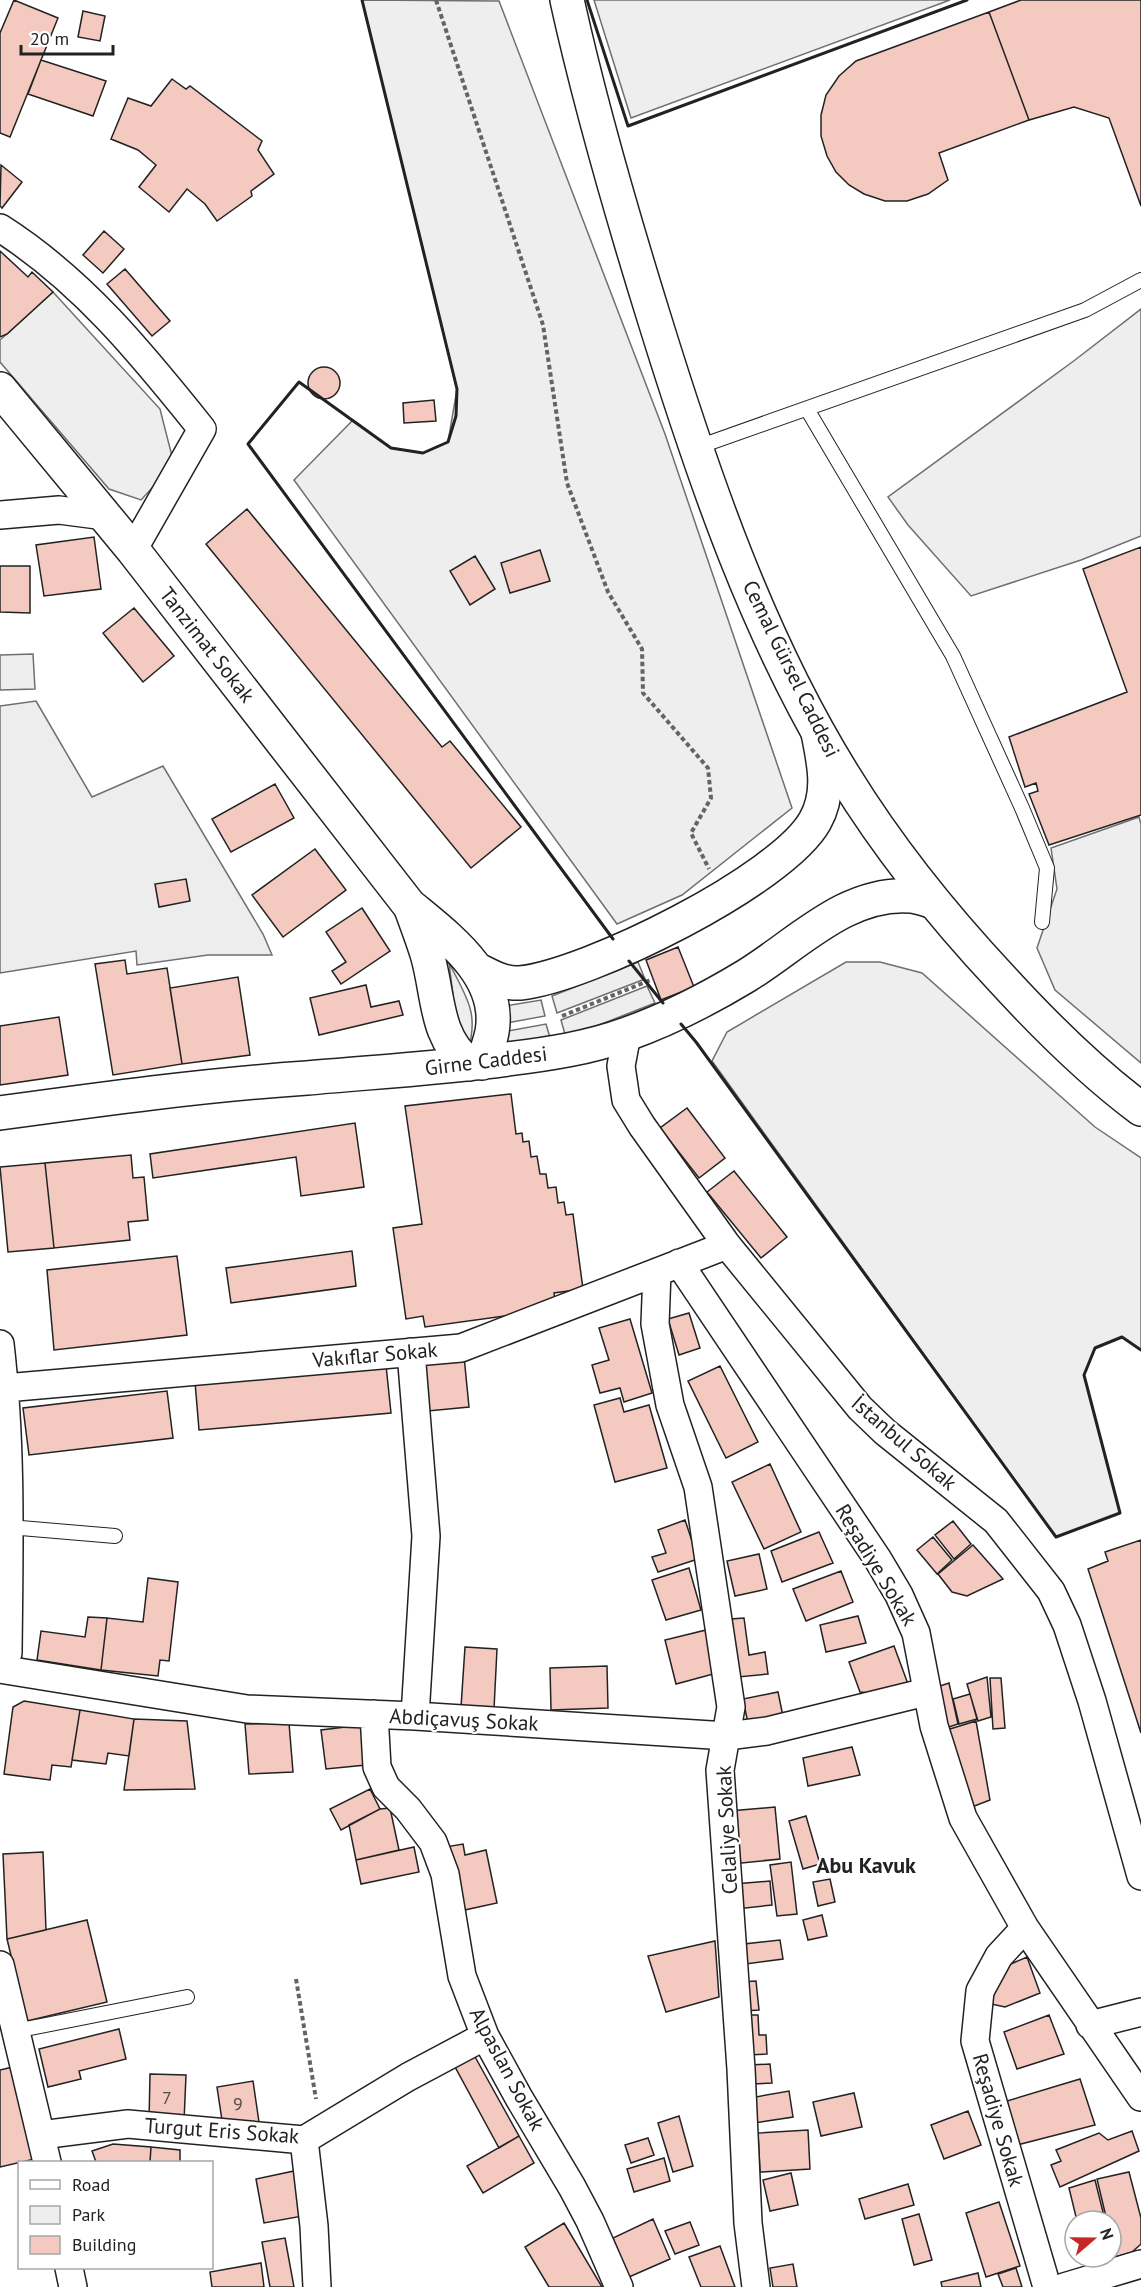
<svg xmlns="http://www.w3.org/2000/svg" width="1141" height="2287" viewBox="0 0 1141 2287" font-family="'PT Sans',sans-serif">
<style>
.green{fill:#eee;stroke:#6f6f6f;stroke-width:1.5}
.parking{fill:#ededed;stroke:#6f6f6f;stroke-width:1.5}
.building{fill:#f3c9c0;stroke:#222;stroke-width:1.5}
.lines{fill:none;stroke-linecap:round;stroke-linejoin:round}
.service-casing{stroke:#222;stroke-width:16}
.minor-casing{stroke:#222;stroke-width:30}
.tertiary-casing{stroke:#222;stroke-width:36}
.secondary-casing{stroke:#222;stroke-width:36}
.path{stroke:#646464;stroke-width:4;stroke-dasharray:4.5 3;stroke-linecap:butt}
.service{stroke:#fff;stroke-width:14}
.minor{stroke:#fff;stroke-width:27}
.tertiary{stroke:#fff;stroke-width:33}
.secondary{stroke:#fff;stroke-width:33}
.wall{stroke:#222;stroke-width:3}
.labels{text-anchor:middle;stroke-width:4.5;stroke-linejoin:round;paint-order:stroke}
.number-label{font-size:18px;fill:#564c4a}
.street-label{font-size:21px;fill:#222;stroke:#fff}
.neighbourhood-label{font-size:22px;font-weight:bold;fill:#222;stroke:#fff}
</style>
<rect width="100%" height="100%" fill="#fff"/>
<!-- green -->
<path class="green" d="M362,0L499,1L665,434L792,808L682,895L617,924L294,480L353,420L391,448L423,453L448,442L457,389Z
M594,0H950L631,118Z
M53,292L160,409L174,464L141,500L109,489L0,362V340Z
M1141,309V536L1081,560L971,596L908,525L888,497L1075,360Z
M33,654L35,689L0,690V655Z
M1139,817L1141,824V1063L1055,990L1037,948L1057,889L1051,848Z
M638,962L645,979L557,1013L552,996Z
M846,962H880L922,973L1095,1127L1141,1158V1350L1122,1337L1096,1347L1084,1375L1120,1513L1056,1537L712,1061L727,1032Z
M449,963C467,998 480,1014 467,1054L449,1036L454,1003Z
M647,986L655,1003L566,1038L561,1020Z
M541,1000L545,1016L490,1026L499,1007Z
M546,1024L551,1041L495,1053L491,1034Z"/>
<!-- parking -->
<path class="parking" d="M36,701L92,797L163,766L263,934L272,955H208L137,965L136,951L0,973V706Z"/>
<!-- building -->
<path class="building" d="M14,0L58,18L10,137L0,133V33Z
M1021,0H1141V206L1109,118L1074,107L1029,120L989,12Z
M83,11L105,16L100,41L78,37Z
M989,12L1029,120L939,153L948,180L928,194L907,201H885L864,194L849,185L836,172L827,156L821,136V115L826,95L839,76L856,61Z
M41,60L106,81L93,116L28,94Z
M172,79L186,89L190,86L262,141L258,150L274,174L251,191L252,196L217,221L205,204L187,189L169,212L139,187L156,165L138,150L111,139L128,98L151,106Z
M1,165L22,182L2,208L0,206Z
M104,231L124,249L103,273L83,255Z
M0,251L28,277L32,272L53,292L7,334L0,337Z
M125,269L170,321L152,336L107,284Z
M308 383a16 16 0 1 1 32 0a16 16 0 1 1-32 0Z
M434,400L436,421L404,423L403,403Z
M247,509L442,747L450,741L521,827L471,868L206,544Z
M94,537L101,589L44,596L36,545Z
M1141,547V815L1049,845L1029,794L1038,791L1036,783L1025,787L1009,737L1127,692L1083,569Z
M540,550L550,581L510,593L501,563Z
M475,556L495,589L470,605L450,571Z
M0,566H30V613L0,612Z
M134,608L174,656L143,682L103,633Z
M275,784L294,818L231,852L212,819Z
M315,849L346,890L283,937L252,895Z
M186,879L190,901L159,907L155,884Z
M362,908L390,951L341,984L332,971L346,962L326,932Z
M678,947L694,987L661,1000L646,960Z
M125,960L127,974L167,968L182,1064L113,1075L95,964Z
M238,977L250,1055L182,1064L170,988Z
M366,985L371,1007L399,1001L403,1015L319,1035L310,998Z
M59,1017L68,1075L0,1085V1026Z
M511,1094L516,1134L522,1133L523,1142L529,1141L531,1157L537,1156L540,1174H546L548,1188L556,1187L558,1203L564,1202L566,1215L573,1214L583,1289L554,1293L556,1309L425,1327L423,1316L406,1319L393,1228L422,1224L405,1106Z
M687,1108L725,1158L699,1178L660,1128Z
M355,1123L364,1187L301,1196L296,1157L153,1178L150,1154Z
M131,1155L133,1178L144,1177L148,1220L128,1222L130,1240L54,1248L45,1163Z
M45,1163L54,1248L8,1252L0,1167Z
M734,1171L787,1237L761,1258L707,1192Z
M352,1251L356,1286L231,1303L226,1268Z
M177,1256L187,1335L54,1350L47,1270Z
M689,1313L700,1348L679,1355L668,1319Z
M630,1319L652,1393L624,1402L620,1388L600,1393L592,1365L609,1360L599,1328Z
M464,1356L469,1407L428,1411L423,1360Z
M386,1365L391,1413L199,1430L195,1382Z
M720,1366L758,1442L726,1458L688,1381Z
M167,1391L173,1438L29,1455L23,1408Z
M620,1398L624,1412L649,1405L667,1468L615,1482L594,1405Z
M770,1464L801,1532L764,1549L732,1482Z
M685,1520L698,1559L658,1572L652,1557L666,1553L658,1530Z
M953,1521L971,1544L954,1559L935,1535Z
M819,1532L833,1563L782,1582L771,1551Z
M933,1537L952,1560L937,1574L917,1550Z
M1141,1540V1733L1088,1569L1108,1561L1105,1552Z
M973,1545L1003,1579L967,1596L952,1592L938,1574Z
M759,1554L767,1589L735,1596L727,1561Z
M689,1568L701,1610L666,1620L652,1580Z
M841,1571L853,1602L806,1621L793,1589Z
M148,1578L178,1582L169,1661L160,1660L158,1676L101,1670L107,1618L143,1622Z
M858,1616L866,1643L826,1652L820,1625Z
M88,1617L107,1618L101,1670L37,1660L41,1631L85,1637Z
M744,1618L749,1655L765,1652L768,1674L738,1677L731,1619Z
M706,1630L717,1673L676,1684L665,1640Z
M894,1646L908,1684L880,1694L860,1692L849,1662Z
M465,1647L497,1649L494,1709L461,1707Z
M607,1666L608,1708L551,1710L550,1668Z
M987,1677L991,1717L978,1721L967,1684Z
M990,1678H1001L1005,1728L993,1729Z
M949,1683L958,1724L940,1730L931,1689Z
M778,1692L786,1731L751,1738L743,1699Z
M970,1694L977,1719L959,1724L953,1699Z
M24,1701L80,1710L71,1767L52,1765L50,1780L4,1774L13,1707Z
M80,1710L134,1719L129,1756L108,1753L106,1764L72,1760Z
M134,1719L187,1721L195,1789L124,1790Z
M976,1721L990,1800L964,1810L940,1732Z
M289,1723L293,1772L249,1774L245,1724Z
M362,1725L366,1765L326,1769L321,1730Z
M852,1747L860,1775L808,1786L803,1758Z
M370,1789L380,1809L341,1830L330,1809Z
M775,1807L780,1859L732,1864L729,1811Z
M390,1808L399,1850L356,1860L349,1825L380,1809Z
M806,1816L820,1864L803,1869L789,1821Z
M463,1844L465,1855L486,1850L497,1903L460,1911L445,1847Z
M414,1847L419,1872L361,1884L356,1860Z
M43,1852L46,1930L7,1939L3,1854Z
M791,1862L797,1914L777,1916L770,1865Z
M830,1879L835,1902L818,1906L813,1882Z
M770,1881L772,1905L736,1909L734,1884Z
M822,1915L827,1936L808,1940L803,1920Z
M87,1920L107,2002L27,2021L7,1939Z
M780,1940L783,1959L746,1964L744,1944Z
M715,1941L719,1997L666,2012L648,1956Z
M1027,1957L1040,1993L1005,2007L982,2002L992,1972Z
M756,1981L759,2010L743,2011L741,1982Z
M745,2015H758L759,2035H766L767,2054L747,2055Z
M1049,2015L1064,2054L1017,2069L1004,2032Z
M119,2029L126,2059L79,2071L81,2079L48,2087L39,2049Z
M474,2055L519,2136L499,2148L454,2065Z
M770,2064L772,2083L751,2084L749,2065Z
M17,2066L39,2158L0,2167V2070Z
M150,2074L186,2075L184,2122L149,2121Z
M1080,2079L1095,2125L1017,2145L1007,2101Z
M253,2081L259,2122L223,2127L217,2087Z
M789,2091L793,2117L754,2123L750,2098Z
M854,2093L862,2127L821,2136L813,2102Z
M968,2111L981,2145L944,2159L931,2125Z
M679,2116L693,2166L673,2172L658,2123Z
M808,2130L810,2169L760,2172L758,2133Z
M1132,2131L1139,2151L1060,2187L1051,2165L1061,2161L1056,2150L1099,2133L1108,2140Z
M519,2136L534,2163L483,2193L467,2166Z
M648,2138L654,2155L631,2163L625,2145Z
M113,2144L151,2147L150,2162H96L92,2151Z
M151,2147L180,2150V2162H150Z
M664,2158L670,2181L634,2192L627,2169Z
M294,2171L303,2216L264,2223L256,2179Z
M1129,2172L1141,2218V2244L1132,2252L1115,2257L1111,2240V2221H1107L1097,2179Z
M791,2173L798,2205L770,2211L763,2180Z
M1095,2180L1105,2220L1077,2221L1069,2188Z
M908,2184L914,2205L865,2219L859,2199Z
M999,2202L1020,2266L986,2277L966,2213Z
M919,2214L932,2260L914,2265L902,2219Z
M653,2219L670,2259L629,2277L613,2238Z
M690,2222L699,2245L675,2254L665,2231Z
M564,2223L602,2287H549L525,2247Z
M285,2238L294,2287H270L262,2242Z
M720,2246L735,2287H701L689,2257Z
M261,2263L264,2287H212L210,2272Z
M793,2264L797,2287H773L770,2268Z
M1016,2268L1022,2287H1003L998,2274Z
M978,2273L981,2287H942L941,2282Z"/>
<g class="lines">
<defs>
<path id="service" d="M807,409L953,656L1022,808L1047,868L1042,922
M695,448L1085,310L1141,280
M9,1527L115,1536
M15,2031L187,1997"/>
<path id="minor" d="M0,228C82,280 142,354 202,429L133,550
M0,515L59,510L105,516
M627,1034L621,1066L626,1100L642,1126L727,1245L860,1408L885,1432L996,1521L1051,1591L1067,1625L1092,1701L1141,1876
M679,1263L877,1558L899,1595L916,1633L934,1726L963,1818L1025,1928L1141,2097
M657,1272L655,1324L670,1405L698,1487L731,1707L720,1770L741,2069L748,2223L756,2287
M0,1344C12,1447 9,1550 8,1653L0,1669
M411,1352L426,1536L415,1716
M5,1388L461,1348L727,1245
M0,1669L247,1709L415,1716L727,1736L767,1731L926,1692
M374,1714L377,1767L386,1787L408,1809L433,1842L445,1874L462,1976L485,2036L519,2098L572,2187L590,2221L619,2287
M1025,1928L999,1956L980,1991L975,2041L1047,2287
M0,1965L47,2162
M1090,2025L1141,2012
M41,2135L128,2124L304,2140L408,2077L485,2036
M304,2140L314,2226L317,2287
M69,2268L73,2287
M1064,2287L1141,2264"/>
<path id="tertiary" d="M0,389L133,550L409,905C446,936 502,975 492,1032C490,1042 486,1053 482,1063
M410,906C416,922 422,938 427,954C439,994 434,1036 469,1064
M478,970C492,977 504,984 520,983C588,976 782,880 815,821C831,793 824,763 818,733
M0,1113C102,1099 204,1085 307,1078C374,1072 441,1068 508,1059C548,1054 589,1048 627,1034C669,1019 708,999 746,976C797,945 846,891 911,896C919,897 927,900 934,902"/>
<path id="secondary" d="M567,0C591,109 622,215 655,321C703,476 758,638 844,776C889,849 942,915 1001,978C1044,1025 1090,1071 1141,1109"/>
</defs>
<!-- service casing -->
<use href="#service" class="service-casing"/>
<!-- minor casing -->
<use href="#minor" class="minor-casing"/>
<!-- tertiary casing -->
<use href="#tertiary" class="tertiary-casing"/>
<!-- secondary casing -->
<use href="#secondary" class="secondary-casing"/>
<!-- path -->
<path class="path" d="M436,0L543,325L567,483L608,592L642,649L643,693L708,768L711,798L691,833L709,869
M562,1016L653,979
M296,1979L316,2099"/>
<!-- service -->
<use href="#service" class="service"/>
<!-- minor -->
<use href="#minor" class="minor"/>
<!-- tertiary -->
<use href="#tertiary" class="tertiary"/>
<!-- secondary -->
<use href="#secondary" class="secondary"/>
<!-- wall -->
<path class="wall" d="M362,0L457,389L456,416L448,442L423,453L391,448L299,382L248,444L613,939
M587,0L628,126L967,0
M629,961L663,1003
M681,1024L696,1042L1056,1537L1120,1513L1084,1375L1095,1348L1122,1337L1141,1350"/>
</g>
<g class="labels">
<!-- number labels -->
<g class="number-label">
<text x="167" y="2104">7</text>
<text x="238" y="2110">9</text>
</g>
<!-- street labels -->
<g class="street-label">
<text transform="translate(207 645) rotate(52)" y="7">Tanzimat Sokak</text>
<text transform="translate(791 669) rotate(64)" y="7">Cemal Gürsel Caddesi</text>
<text transform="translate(486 1061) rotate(-7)" y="7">Girne Caddesi</text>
<text transform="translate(375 1355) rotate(-5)" y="7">Vakıflar Sokak</text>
<text transform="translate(904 1443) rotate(41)" y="7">İstanbul Sokak</text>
<text transform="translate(876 1565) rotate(59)" y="7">Reşadiye Sokak</text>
<text transform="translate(464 1720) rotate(3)" y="7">Abdiçavuş Sokak</text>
<text transform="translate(727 1830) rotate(-93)" y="7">Celaliye Sokak</text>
<text transform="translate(507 2069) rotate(62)" y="7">Alpaslan Sokak</text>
<text transform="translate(998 2120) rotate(74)" y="7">Reşadiye Sokak</text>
<text transform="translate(222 2131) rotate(4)" y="7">Turgut Eris Sokak</text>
</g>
<!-- neighbourhood labels -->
<g class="neighbourhood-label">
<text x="866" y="1873">Abu Kavuk</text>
</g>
</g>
<!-- legend -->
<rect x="18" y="2161" width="195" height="108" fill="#ffffff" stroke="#a7a7a7" stroke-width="1.5"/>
<rect x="30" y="2180" width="30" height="9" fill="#ffffff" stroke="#a7a7a7" stroke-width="1.5"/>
<text x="72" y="2191" font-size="18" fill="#222222">Road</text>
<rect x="30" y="2206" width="30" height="18" fill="#eeeeee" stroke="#a7a7a7" stroke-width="1.5"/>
<text x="72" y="2221" font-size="18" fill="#222222">Park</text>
<rect x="30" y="2236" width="30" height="18" fill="#f3c9c0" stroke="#a7a7a7" stroke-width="1.5"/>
<text x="72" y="2251" font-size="18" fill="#222222">Building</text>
<!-- north arrow -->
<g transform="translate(1093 2239) rotate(70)"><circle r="28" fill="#ffffff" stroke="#a7a7a7" stroke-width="1.5"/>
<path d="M0-4.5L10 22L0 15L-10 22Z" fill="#c62828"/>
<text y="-9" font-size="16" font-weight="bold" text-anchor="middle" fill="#222222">N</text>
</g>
<!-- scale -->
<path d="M21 45v9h92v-9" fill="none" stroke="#222222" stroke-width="3"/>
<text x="30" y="45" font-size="18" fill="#222222" stroke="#ffffff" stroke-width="4.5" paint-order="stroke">20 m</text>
</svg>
